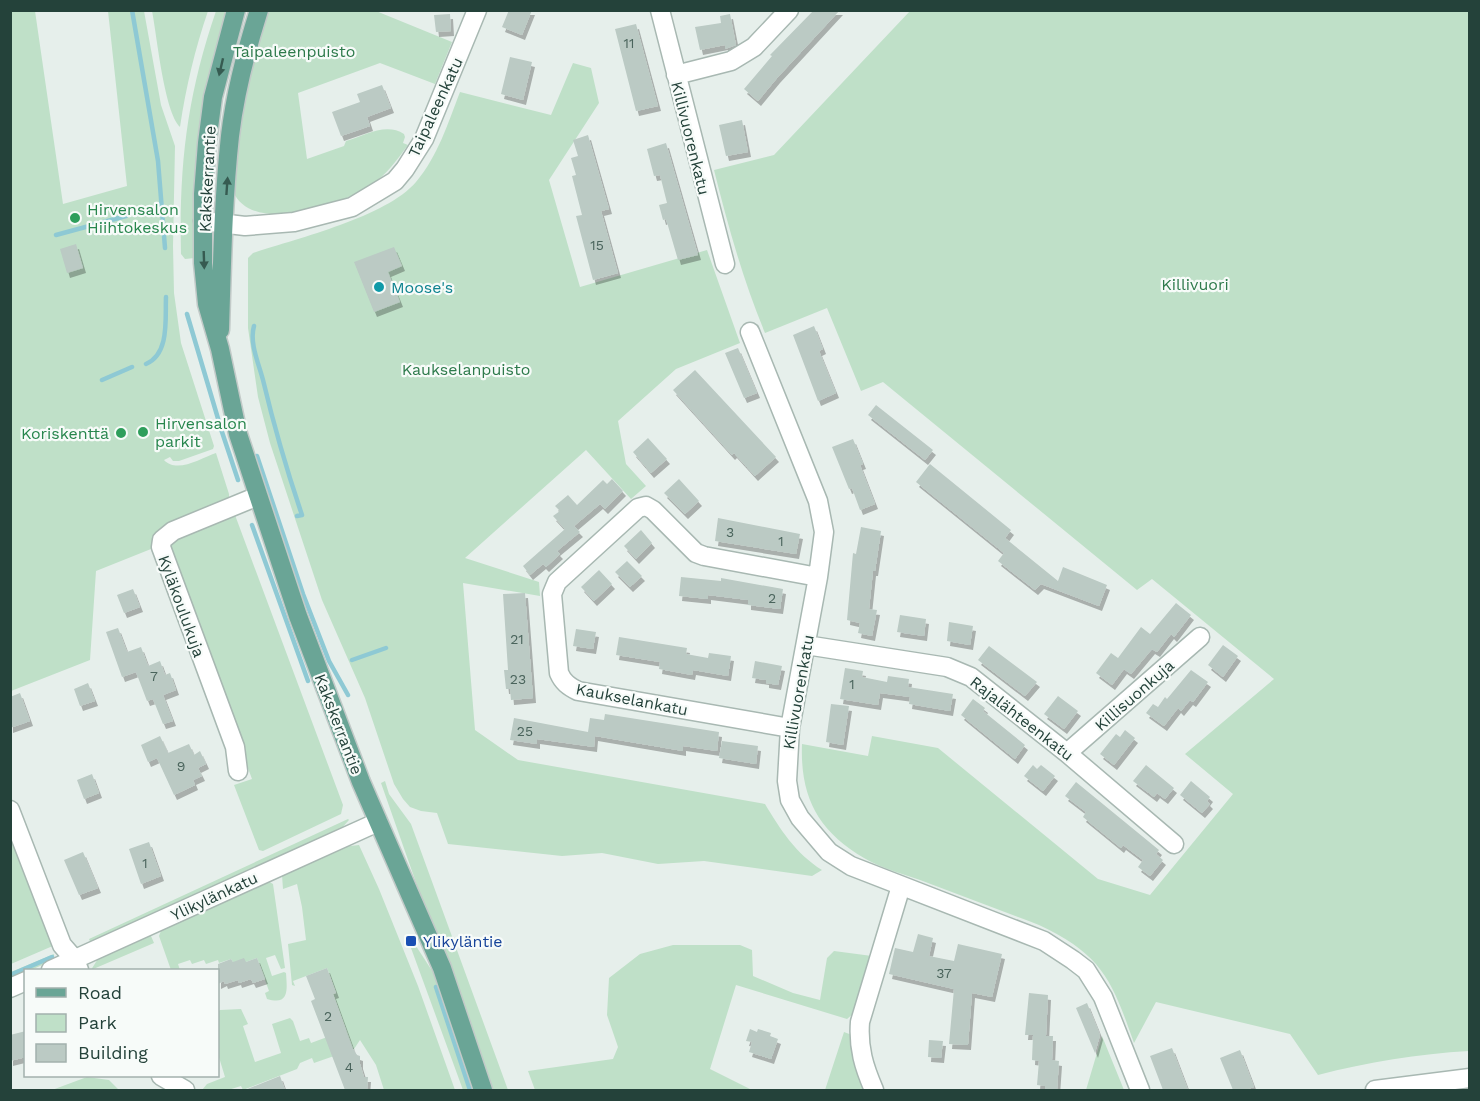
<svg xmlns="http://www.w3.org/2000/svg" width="1480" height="1101" viewBox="0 0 1480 1101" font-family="'Work Sans',sans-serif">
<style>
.green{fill:#bfe0c8}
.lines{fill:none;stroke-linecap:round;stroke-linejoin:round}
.stream{stroke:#8ec9d4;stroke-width:4.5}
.building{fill:#bbcac4;filter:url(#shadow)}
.minor-casing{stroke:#a8b8b2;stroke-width:21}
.major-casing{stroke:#c2cac8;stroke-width:21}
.minor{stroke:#fff;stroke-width:18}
.major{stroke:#6aa596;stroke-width:18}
.oneway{fill:#365b51}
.leisure-dot{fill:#2e9e5b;stroke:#f7fbf9;stroke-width:2}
.culture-dot{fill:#0f9aa8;stroke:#f7fbf9;stroke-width:2}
.transit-dot{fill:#1a4fb4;stroke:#f7fbf9;stroke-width:2}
.labels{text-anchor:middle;stroke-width:4.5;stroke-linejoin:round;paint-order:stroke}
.number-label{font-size:14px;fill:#4a645c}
.park-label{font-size:16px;fill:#2d7a4b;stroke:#f7fbf9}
.street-label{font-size:16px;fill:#24423a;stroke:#f7fbf9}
.leisure-label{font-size:16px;fill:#27864d;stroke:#f7fbf9;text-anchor:start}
.culture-label{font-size:16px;fill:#0d838f;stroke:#f7fbf9;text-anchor:start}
.transit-label{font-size:16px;fill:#164399;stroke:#f7fbf9;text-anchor:start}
</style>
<defs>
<filter id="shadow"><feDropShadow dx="3" dy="5" stdDeviation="0" flood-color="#0004"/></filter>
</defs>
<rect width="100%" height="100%" fill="#e6efeb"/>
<!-- green -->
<path class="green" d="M11,11H35L63,204L127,186L108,11H144L161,105L175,146L173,246L174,293L181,343L214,446L213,449L179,461H173L170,457L164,460C177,474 201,458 216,453L229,494V502L157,537L151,549L96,571L90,660L11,691Z
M152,11H208C195,49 186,87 180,127C164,111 157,36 152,11Z
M216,11H225L195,258L185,259L181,254C179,164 187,96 216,11Z
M265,11H376L452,42L435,84L380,63L298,93L307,159L344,146L346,141C364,136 386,122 404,134L405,137L403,143L408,145C399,157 390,170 378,180C350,203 252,238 233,191L238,123Z
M910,11H1469V1051C1418,1054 1368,1062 1318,1075L1290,1034L1156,1002L1134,1043C1112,981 1103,955 1039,925C1002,911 965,897 928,883C907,875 883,869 864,858C818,831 800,797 802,744L868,756L872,736L938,748L1098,879L1150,895L1233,794L1185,754L1274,679L1152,579L1137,590L883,382L861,391L827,308L765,333C743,280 728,226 714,170L774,155Z
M573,63L591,68L599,103L549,180L580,287L707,250L740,343L676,369L618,421L626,464L646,486L631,499L586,450L465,558L539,582L540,596L463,583L475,730L518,760L765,804C780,829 796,854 822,870L812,876L704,861L658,864L602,853L562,856L448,844L437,813L421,811L410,807L403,799L394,784L365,698L322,600L270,443L258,397L248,328V258L253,253C298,238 386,217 416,182C438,156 448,123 460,92L551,115Z
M235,515L343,805L341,814L263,851L259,850L234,785L252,779L169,555L172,539Z
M385,781L389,794L411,824L508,1090H489L381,783Z
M348,819L349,820L340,830L91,944L89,939Z
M10,831L55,945L11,964H10Z
M359,845L379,889L418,986L455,1090H384L376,1065L360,1040L354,1049L314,1063L312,1058L300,1063L297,1069L243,1090L241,1086L228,1090H202L207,1084L225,1077L218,1054V1012L220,1010L241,1009L248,1024L243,1026L255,1062L281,1053L272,1024L290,1018L293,1021L300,1041L309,1038L311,1043L346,1030L333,994L336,993L327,968L293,981L295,986L292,985L288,944L306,940L302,907L297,884L283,889L282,875L342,847Z
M268,881L273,884L285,968L281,969L275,955L266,958L272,976L284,972L286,973C287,989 290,1006 267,999L265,993L269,991L257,958L246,962H233L231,959L219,963L218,960L206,964L204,960L192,964L190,960L178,964L180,970H171L159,936L162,928Z
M145,936H151L154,943L91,970L99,957Z
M673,945H740L752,950L753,976L793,993L820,1000L827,958L834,951L872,956L861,984L854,1013L847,1019L736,985L710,1069L752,1090H535L528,1071L613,1059L618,1047L607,1015L609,978L640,954Z
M416,946L438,980L474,1090H463L411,948Z
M54,954V957L51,961L11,979V972Z
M844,1032L852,1035L867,1090H825Z
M1102,1036L1124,1090H1086Z
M87,1077L109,1080L119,1090H52Z"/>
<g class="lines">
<!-- stream -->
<path class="stream" d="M132,10L158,161L165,248
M140,213L161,208
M56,235L126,216
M187,314L222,432L238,480
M254,326C249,343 259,364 263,380C274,426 287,471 302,515L297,516
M146,364C170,354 165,318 166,297
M102,380L132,367
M257,456L303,594L329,661L348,695
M252,525L308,681
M352,660L386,648
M10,975L52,957
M436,987L470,1090"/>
</g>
<!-- building -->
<path class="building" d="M509,10H532L522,35L502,27Z
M814,10H840L777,78L758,101L744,89L772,56L770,55Z
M450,14L451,31L436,32L434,15Z
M730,14L736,45L725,49V45L700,50L695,27L721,23L720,16Z
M636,24L658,106L636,111L615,29Z
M510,57L532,62L523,100L501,94Z
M382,85L391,108L367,117L370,126L341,136L332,112L360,102L357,94Z
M742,120L748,152L726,156L719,125Z
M588,135L609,209L601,211L618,273L593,280L576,216L582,215L572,176L576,175L571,158L578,156L573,140Z
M666,143L698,255L678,260L666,219L663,220L659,205L667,203L660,175L654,176L647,149Z
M76,244L83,268L67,273L60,249Z
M394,247L402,266L388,272L400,302L374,312L354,262Z
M814,326L823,349L819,351L836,393L818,401L793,335Z
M738,348L757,393L744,398L725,353Z
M695,370L776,457L755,476L734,453L732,455L673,390Z
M876,405L933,450L925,460L868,415Z
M648,438L667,459L651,473L633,452Z
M853,439L863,464L860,465L875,504L860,510L852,488L849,489L832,447Z
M930,464L1011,530L1005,538L1058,581L1063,567L1107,585L1099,606L1041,584L1035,590L998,561L1004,553L916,482Z
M612,479L623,491L605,509L600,504L574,526L580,532L557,551L560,554L546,567L543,564L530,575L523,566L565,529L553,516L560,511L555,506L568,495L577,505L603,480L607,484Z
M679,479L699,501L685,514L664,493Z
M718,518L800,534L796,554L715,541Z
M861,527L881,531L875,571H873L869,609L877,610L872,636L858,633L860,623L847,620L853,553L856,554Z
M641,530L652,543L636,559L624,546Z
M627,561L642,576L630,587L615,572Z
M599,570L612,584L594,601L581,587Z
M681,577L721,581V578L783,589L780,609L748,605V600L708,595V599L679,596Z
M133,589L140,607L124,613L117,595Z
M525,593L533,698L511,700L510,689H506L504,670H508L503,594Z
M1176,603L1191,615L1174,637L1171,634L1157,652L1152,649L1131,674L1124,669L1112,685L1096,673L1111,653L1118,658L1141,627L1150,634Z
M900,615L926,619L924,636L897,632Z
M949,622L973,626L970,645L947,641Z
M118,628L127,652L141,647L148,666L160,661L165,675L170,673L176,690L163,695L173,721L163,724L153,699L147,701L136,672L122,677L106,632Z
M576,629L596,632L593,649L573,646Z
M619,637L687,648L686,654L708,658L709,653L731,656L728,676L693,670L692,675L659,669L660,662L616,655Z
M1223,645L1238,656L1223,677L1208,665Z
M989,646L1037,682L1025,696L978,660Z
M755,661L782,666L778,685L766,683V680L752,678Z
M845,668L863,671L862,677L887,682L888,676L909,679L908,687L953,694L950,711L909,704L910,697L880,693L878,705L840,699Z
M1191,670L1208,682L1193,702L1190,700L1181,711L1178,708L1164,726L1146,713L1153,704L1158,707L1165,697L1167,699Z
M88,683L95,701L80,706L74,689Z
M20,693L30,721L10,728V697Z
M1058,696L1078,711L1064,729L1044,714Z
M973,699L985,708L983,711L1025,745L1015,759L961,715Z
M831,704L849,706L843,745L826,742Z
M605,714L719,732L717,751L683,746V751L595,736L594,747L537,739V744L510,740L514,718L588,732L590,718L604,720Z
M1125,730L1135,738L1114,765L1100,754L1116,734L1120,737Z
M160,736L168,753L189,744L194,755L200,751L206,764L198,768L202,776L193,780L195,785L174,795L157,758L148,762L141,745Z
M722,741L758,746L756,764L719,758Z
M1033,765L1037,769L1041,765L1055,776L1043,791L1024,776Z
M1146,765L1174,788L1165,799L1157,793L1154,797L1133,781Z
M92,774L99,793L84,799L77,780Z
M1191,781L1210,797L1207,801L1210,804L1202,813L1180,795Z
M1076,782L1159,850L1156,854L1163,860L1150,876L1138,867L1143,860L1123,845L1121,848L1083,817L1086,812L1065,796Z
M149,842L161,876L141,884L129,849Z
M83,852L98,888L79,895L64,860Z
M918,934L933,938L929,956L954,961L958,944L1002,954L992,997L972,993L968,1045L949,1044L954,989L889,974L895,948L913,952Z
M244,958L246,962L257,958L265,979L253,983L251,979L239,983L238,980L225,984L224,981L218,984V964L231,959L233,962Z
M327,968L336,993L333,994L353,1049L357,1055L360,1056V1064L364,1077H368L367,1090H345L311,1001L315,999L306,976Z
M1029,993L1048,995L1046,1036H1053L1052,1060L1059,1061L1057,1090H1045V1086L1037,1085L1039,1061L1032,1060L1033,1035H1025Z
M1087,1003L1100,1035L1095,1053L1076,1008Z
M750,1029L757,1032L758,1029L771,1033L770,1036L778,1039L771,1059L749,1052L752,1042L746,1041Z
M26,1031V1057L10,1061V1035Z
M929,1040L943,1041L941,1058L928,1057Z
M1172,1048L1188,1090H1163L1150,1056Z
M1240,1050L1254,1087L1245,1090H1233L1220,1058Z
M280,1076L285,1090H245Z"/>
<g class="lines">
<defs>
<path id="minor" d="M660,10L725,264
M676,75L731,61L754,47L789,10
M203,221L245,226L294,222L352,207L395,181L405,169L424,139L477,10
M750,332L818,501L824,532L818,577L790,728L787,781L790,800L800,818L829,852L851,866L1044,941L1073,960L1086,970L1103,997L1140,1090
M806,645L947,667L971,677L1067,753L1174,844
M790,728L578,691C568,686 563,682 559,673L552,594L557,582L638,508L646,506L653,510L696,553L704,556L818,577
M1067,753L1200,637
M238,771L235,747L161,547L162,540L173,531L258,496
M10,810L62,945L75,960L79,970
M51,970L378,822
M10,988L26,981
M161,1076L185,1090
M874,1090C864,1067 858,1048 860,1022L901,886
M1375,1090L1470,1078"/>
<path id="major" d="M236,10L213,97L207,143L203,194V263L207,304L220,349L238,434L298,616L361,782L442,968L483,1090
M220,330C222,265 223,200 230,136C235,94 246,51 259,10"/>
</defs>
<!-- minor casing -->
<use href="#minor" class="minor-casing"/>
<!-- major casing -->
<use href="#major" class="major-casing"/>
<!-- minor -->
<use href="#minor" class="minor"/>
<!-- major -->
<use href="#major" class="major"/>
</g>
<!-- one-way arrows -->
<defs><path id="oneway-solid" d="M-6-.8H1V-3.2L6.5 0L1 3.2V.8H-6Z" transform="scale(1.5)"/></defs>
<g class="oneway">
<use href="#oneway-solid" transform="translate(221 67) rotate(103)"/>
<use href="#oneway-solid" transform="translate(227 186) rotate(-86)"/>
<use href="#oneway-solid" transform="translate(204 260) rotate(88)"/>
</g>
<!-- markers -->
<g class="leisure-dot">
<circle cx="75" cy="218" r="6"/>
<circle cx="143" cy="432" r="6"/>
<circle cx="121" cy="433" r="6"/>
</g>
<circle class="culture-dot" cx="379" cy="287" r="6"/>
<rect class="transit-dot" x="405" y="935" width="12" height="12" rx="3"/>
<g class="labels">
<!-- number labels -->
<g class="number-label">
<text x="629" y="48">11</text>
<text x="597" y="250">15</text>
<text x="730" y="537">3</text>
<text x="781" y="546">1</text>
<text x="772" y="603">2</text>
<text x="517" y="644">21</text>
<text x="154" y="681">7</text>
<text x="518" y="684">23</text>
<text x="852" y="689">1</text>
<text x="525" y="736">25</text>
<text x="181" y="771">9</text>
<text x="145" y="868">1</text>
<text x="944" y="978">37</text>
<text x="328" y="1021">2</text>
<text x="349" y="1072">4</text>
</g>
<!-- park labels -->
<g class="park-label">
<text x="294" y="57">Taipaleenpuisto</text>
<text x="1195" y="290">Killivuori</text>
<text x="466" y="375">Kaukselanpuisto</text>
</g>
<!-- street labels -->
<g class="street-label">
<text transform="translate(435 107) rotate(-65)" y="6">Taipaleenkatu</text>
<text transform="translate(691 138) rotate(76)" y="6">Killivuorenkatu</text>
<text transform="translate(207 179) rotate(-87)" y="6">Kakskerrantie</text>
<text transform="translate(182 606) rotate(70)" y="6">Kyläkoulukuja</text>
<text transform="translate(798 692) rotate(-80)" y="6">Killivuorenkatu</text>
<text transform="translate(1134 695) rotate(-41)" y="6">Killisuonkuja</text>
<text transform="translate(632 699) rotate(11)" y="6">Kaukselankatu</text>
<text transform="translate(1022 718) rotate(38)" y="6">Rajalähteenkatu</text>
<text transform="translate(339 724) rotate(69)" y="6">Kakskerrantie</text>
<text transform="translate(214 896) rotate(-25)" y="6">Ylikylänkatu</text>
</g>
<!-- leisure labels -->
<g class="leisure-label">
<text x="87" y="215">Hirvensalon<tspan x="87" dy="18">Hiihtokeskus</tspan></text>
<text x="155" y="429">Hirvensalon<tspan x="155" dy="18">parkit</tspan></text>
<text x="109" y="439" text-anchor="end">Koriskenttä</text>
</g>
<!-- culture labels -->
<g class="culture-label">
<text x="391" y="293">Moose's</text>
</g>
<!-- transit labels -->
<g class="transit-label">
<text x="423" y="947">Ylikyläntie</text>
</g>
</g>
<!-- border -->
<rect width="1480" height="1101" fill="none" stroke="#24423a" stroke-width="24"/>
<!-- legend -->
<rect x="24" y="969" width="195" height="108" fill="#f7fbf9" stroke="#a3b1ad" stroke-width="1.5"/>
<rect x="36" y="988" width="30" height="9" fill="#6aa596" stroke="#a3b1ad" stroke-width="1.5"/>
<text x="78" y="999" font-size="18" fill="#24423a">Road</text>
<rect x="36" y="1014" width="30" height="18" fill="#bfe0c8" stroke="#a3b1ad" stroke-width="1.5"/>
<text x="78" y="1029" font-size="18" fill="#24423a">Park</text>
<rect x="36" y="1044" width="30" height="18" fill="#bbcac4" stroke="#a3b1ad" stroke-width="1.5"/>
<text x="78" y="1059" font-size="18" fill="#24423a">Building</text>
</svg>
